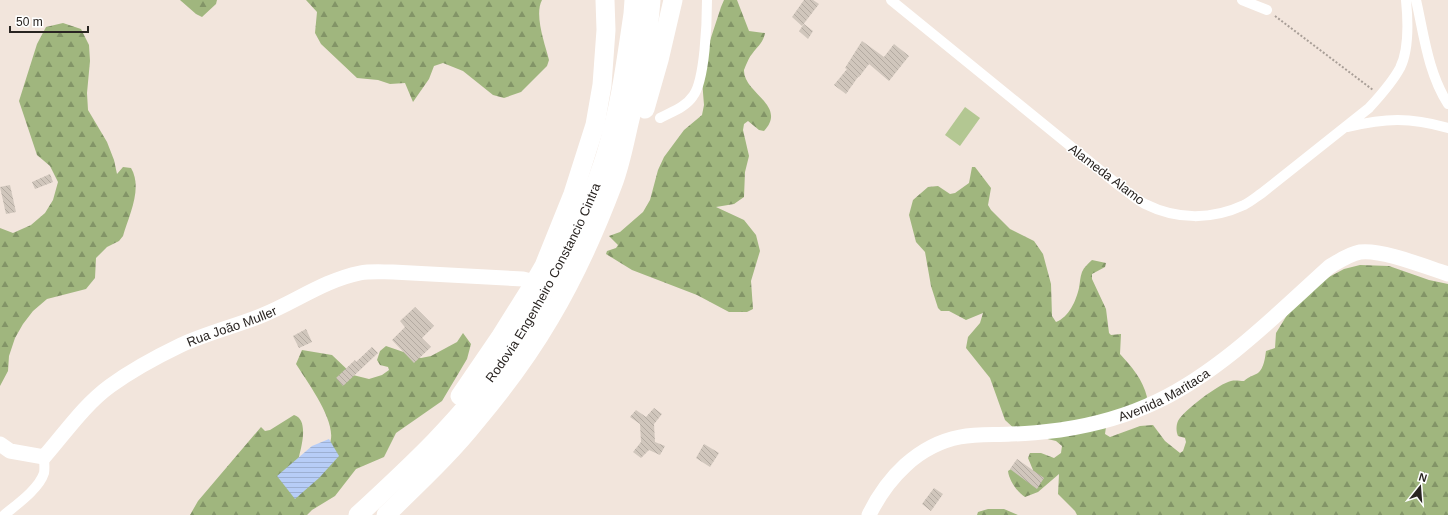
<svg xmlns="http://www.w3.org/2000/svg" width="1448" height="515" viewBox="0 0 1448 515" font-family="Arial,sans-serif">
<style>
.grass{fill:#b3c792}
.forest{fill:url(#forest-firs)}
.water{fill:url(#water-rules)}
.building{fill:url(#building-back-hatch)}
.lines{fill:none;stroke-linecap:round;stroke-linejoin:round}
.path{stroke:#a89e97;stroke-width:2;stroke-dasharray:2 2;stroke-linecap:butt}
.street{stroke:#fff;stroke-width:10}
.secondary{stroke:#fff;stroke-width:15}
.highway{stroke:#fff;stroke-width:19}
.labels{text-anchor:middle;stroke-width:3;stroke-linejoin:round;paint-order:stroke}
.street-label{font-size:13px;fill:#292421;stroke:#fff}
</style>
<defs>
<pattern id="forest-firs" width="22" height="20" patternUnits="userSpaceOnUse"><rect width="22" height="20" fill="#a0b67e"/><path d="M5 1l3.5 6h-7zM16 11l3.5 6h-7z" fill="#829467"/></pattern>
<pattern id="water-rules" width="6" height="5" patternUnits="userSpaceOnUse"><rect width="6" height="5" fill="#b7cdf7"/><path d="M0 2.5h6" fill="none" stroke="#9db0d3"/></pattern>
<pattern id="building-back-hatch" width="6" height="6" patternUnits="userSpaceOnUse"><rect width="6" height="6" fill="#d0c6bc"/><path d="M-1 5l2 2M0 0l6 6M5-1l2 2" fill="none" stroke="#b3aaa1"/></pattern>
</defs>
<rect width="100%" height="100%" fill="#f2e5dc"/>
<!-- grass -->
<path class="grass" d="M965,107L980,118L960,146L945,135Z"/>
<!-- forest -->
<path class="forest" d="M180,0H217L216,4L202,17L196,14Z
M306,0H542C534,15 545,44 549,60L547,66L521,92L504,98L493,95L463,71L443,63L434,66L429,79L413,102L405,83L390,84L378,80L357,78L321,44L315,33L317,12Z
M724,0H737L749,31L765,33C763,43 758,46 752,54C749,57 748,61 746,65C746,65 744,70 744,70C743,93 788,105 764,131L759,130L748,121L744,124L743,130L749,156L745,172L744,197L734,204L716,207L744,220L756,235L760,251L751,281L753,309L747,312H729L697,295L632,270L606,254L607,251L616,248L618,245L609,236L620,232L643,212L650,200L658,170L664,157L684,130L702,115L704,105L702,80L704,59L721,7Z
M63,23L81,29L89,45L90,61L87,93L88,110L107,142L114,160L117,174L123,167L131,168C143,188 129,215 123,236L119,241L107,247L96,258L95,278L86,289L47,299L33,311L23,324L15,338L9,356L8,371L0,386V228L13,233L31,225L45,213L53,200L58,182L50,166L37,155L19,101L37,44L46,27Z
M972,167H975L991,188L988,205L991,210L1010,229L1034,241L1043,254L1051,284L1052,316L1056,322C1069,317 1076,301 1079,288C1080,283 1080,277 1082,272C1084,267 1088,264 1092,260L1106,263L1105,267L1092,274V279L1106,309L1109,333L1111,335L1121,334L1120,354C1132,367 1143,380 1147,397L1142,407L1106,427L1105,434L1110,437L1140,426L1153,425L1165,441L1180,453L1183,451L1186,442L1185,438L1178,436C1176,432 1176,425 1178,421C1183,411 1220,383 1231,381C1235,380 1240,381 1244,381C1250,376 1253,376 1258,373C1264,368 1265,358 1266,351L1275,348L1276,333L1292,307L1329,277L1344,269L1360,265L1389,266L1429,280L1448,284V515H1077L1075,511L1058,494L1059,474L1038,492L1025,497C1017,492 1009,480 1008,471L1011,469L1032,475L1033,470L1028,458L1030,453H1041L1054,458L1061,453L1062,446L1056,441L1018,432L1005,420L990,378L966,348L968,337L980,323L983,313L966,320L949,311H941L938,308L931,286L925,252L916,242L909,215L913,200L928,187L938,186L950,194L955,193L969,183Z
M463,333L471,344L467,359L442,401L396,433L384,457L356,469L335,496L312,510L307,515H190L198,501L261,427L265,431L270,430L294,415C313,420 297,463 293,476C299,470 326,451 329,445C340,425 307,382 296,364L302,350L332,355L353,375L369,379L382,375L389,370L388,367L380,365L377,360L380,351L386,346L421,358L431,356L457,342Z
M988,509H1004L1018,515H977L978,512Z"/>
<!-- water -->
<path class="water" d="M329,439L339,456L319,478L295,499L277,476L312,446Z"/>
<!-- building -->
<path class="building" d="M804,0H813L819,4L802,26L792,17Z
M804,24L813,31L808,39L799,31Z
M862,41L884,57L894,44L909,56L889,81L869,64L859,77H858L846,94L834,85L847,69L845,68Z
M50,174L53,182L35,189L32,182Z
M10,185L16,212L6,214L0,187Z
M415,307L434,326L422,338L431,347L414,363L392,340L405,327L400,321Z
M306,329L312,342L299,348L293,336Z
M372,347L378,353L343,386L336,378L355,360L356,362Z
M654,408L662,414L654,424L655,442L665,446L660,455L649,450L641,458L633,452L641,442L640,424L630,417L636,410L646,417Z
M704,444L719,453L710,467L696,458Z
M1017,459L1044,478L1037,489L1010,469Z
M934,488L943,494L931,511L922,504Z"/>
<g class="lines">
<!-- path -->
<path class="path" d="M1275,16L1373,90"/>
<!-- street -->
<path class="street" d="M891,0L1117,184C1126,190 1135,199 1145,204C1177,220 1212,220 1244,205C1250,202 1256,197 1262,193L1369,108C1380,96 1392,83 1400,68C1409,50 1408,20 1406,0
M1242,0L1267,10
M1416,0C1424,35 1428,73 1448,104
M660,118C671,112 686,107 693,96C705,81 707,21 707,0
M1348,127C1385,118 1410,117 1448,128
M4,515C16,505 39,489 44,473C45,468 44,462 44,457"/>
<!-- secondary -->
<g class="secondary">
<path id="s1" d="M0,444L10,451L44,457C65,433 84,405 110,386C132,370 156,357 181,345C207,333 236,326 263,315C295,302 325,280 360,273C370,271 382,272 393,272L523,279L527,280L533,285"/>
<path id="s2" d="M869,515C887,478 918,445 960,437C977,434 994,435 1011,434C1027,434 1044,432 1060,430C1094,425 1127,416 1158,401C1222,370 1277,314 1329,267C1339,261 1349,254 1360,252C1382,249 1426,267 1448,274"/>
</g>
<!-- highway -->
<g class="highway">
<path d="M645,109L659,60L673,0"/>
<path d="M460,396L501,336L533,285L544,266L573,194L595,125L602,85L606,30L605,0"/>
<path id="s3" d="M358,515C410,467 462,419 502,361C525,328 543,294 561,259C579,225 595,190 606,154C620,108 626,61 633,14L634,0"/>
<path d="M386,515C417,484 449,455 476,421C503,389 529,354 550,318C575,276 596,229 613,184C621,163 625,140 630,119C640,80 648,40 651,0"/>
</g>
</g>
<g class="labels">
<!-- street labels -->
<g class="street-label">
<text transform="translate(1107 174) rotate(37)" y="5">Alameda Alamo</text>
<text dy="5" stroke="none"><textPath href="#s3" startOffset="300">Rodovia Engenheiro Constancio Cintra</textPath></text>
<text dy="5" stroke="none"><textPath href="#s1" startOffset="280">Rua João Muller</textPath></text>
<text dy="5" stroke="none"><textPath href="#s2" startOffset="335">Avenida Maritaca</textPath></text>
</g>
</g>
<!-- north arrow -->
<g transform="translate(1420 487) rotate(17)" stroke="#ffffff" stroke-width="3" paint-order="stroke">
<path d="M0-3L7 15L0 10L-7 15Z" fill="#292421"/>
<text y="-6" font-size="11" font-weight="bold" text-anchor="middle" fill="#292421">N</text>
</g>
<!-- scale -->
<path d="M10 26v6h78v-6" fill="none" stroke="#292421" stroke-width="2"/>
<text x="16" y="26" font-size="12" fill="#292421" stroke="#ffffff" stroke-width="3" paint-order="stroke">50 m</text>
</svg>
